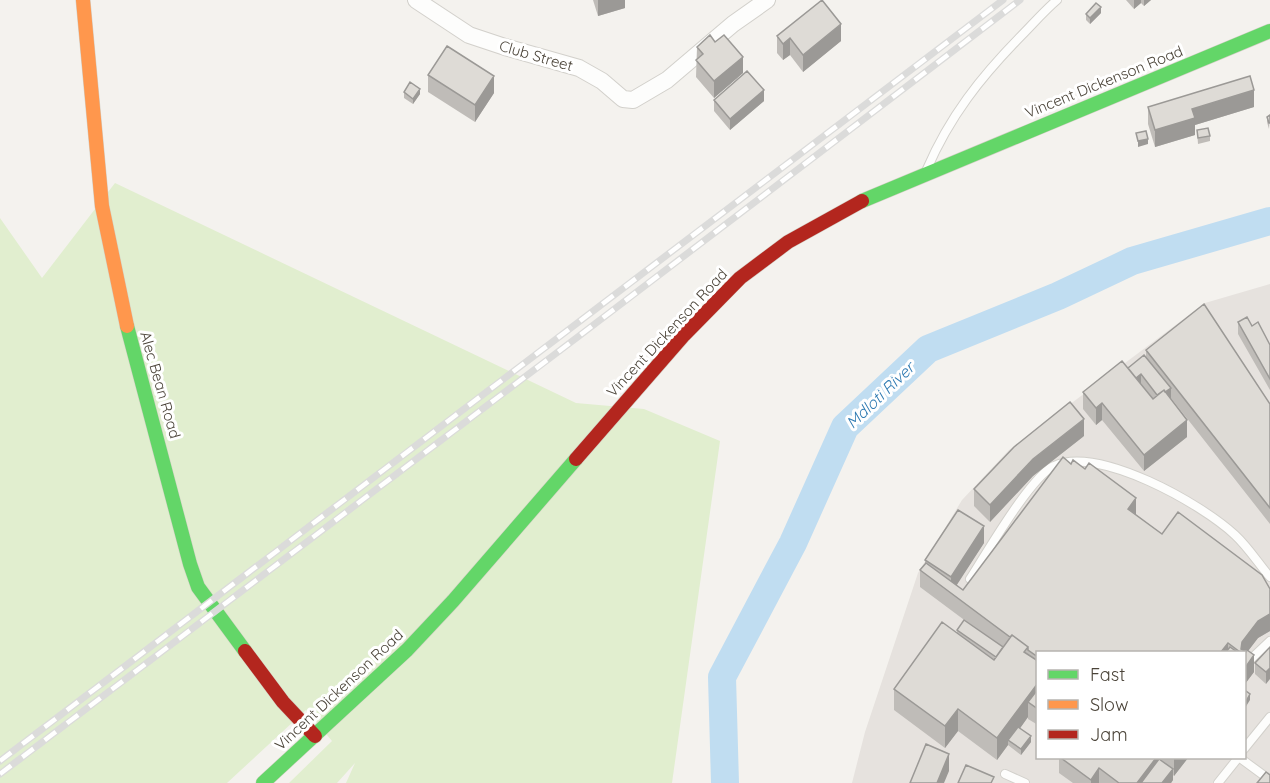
<svg xmlns="http://www.w3.org/2000/svg" width="1270" height="783" viewBox="0 0 1270 783" font-family="Quicksand,sans-serif">
<style>
.industrial{fill:#e6e2de;fill-rule:evenodd}
.green{fill:#e1eecf}
.lines{fill:none;stroke-linecap:round;stroke-linejoin:round}
.river{stroke:#c0ddf1;stroke-width:28}
.lane-casing{stroke:#d2d0cb;stroke-width:10}
.street-casing{stroke:#d2d0cb;stroke-width:18}
.fast-casing{stroke:#d3cfc5;stroke-width:15}
.slow-casing{stroke:#d3cfc5;stroke-width:15}
.jam-casing{stroke:#d3cfc5;stroke-width:15}
.lane{stroke:#fdfdfc;stroke-width:8}
.street{stroke:#fdfdfc;stroke-width:16}
.fast{stroke:#63d668;stroke-width:14}
.slow{stroke:#ff974d;stroke-width:14}
.jam{stroke:#b3261e;stroke-width:14}
.rail-casing{stroke:#dbdbda;stroke-width:7}
.rail{stroke:#fff;stroke-width:4.5;stroke-dasharray:14;stroke-linecap:butt}
.wall{fill:#bfbcb8}
.shaded-wall{fill:#9b9996}
.building{fill:#dedbd6;stroke:#9b9996;stroke-width:1.5}
.labels{text-anchor:middle;stroke-width:6;stroke-linejoin:round;paint-order:stroke}
.street-label{font-size:15px;fill:#4b4439;stroke:#fff}
.water-label{font-size:16px;font-style:italic;fill:#2e7ab2;stroke:#fff}
</style>
<rect width="100%" height="100%" fill="#f4f2ee"/>
<!-- industrial -->
<path class="industrial" d="M1270,284V783H852L865,732L918,573L962,500L1009,450L1205,303ZM1038,652H1244V758H1038Z"/>
<!-- green -->
<path class="green" d="M115,183L576,403L644,409L720,441L672,783H346L355,763L337,783H289L332,741L306,710L227,783H0V218L42,278Z"/>
<g class="lines">
<!-- river -->
<path class="river" d="M725,783L722,677L793,543L845,427L928,349L1058,296L1132,261L1270,221"/>
<defs>
<path id="lane" d="M927,169C950,116 980,78 1021,36C1033,24 1044,11 1057,0
M970,579C986,554 1031,476 1054,466C1098,445 1202,504 1235,535C1248,547 1258,563 1270,577
M1251,659L1270,641
M1244,749L1270,717
M1240,758L1270,780
M1005,774L1025,783
M1218,783L1238,758"/>
<path id="street" d="M416,0L469,35L505,47L579,68L602,81L623,99L633,100L667,80L733,24L767,0"/>
<path id="fast" d="M862,201L1270,31
M127,326L190,564L198,587L245,651
M263,783L407,650L453,601L576,459"/>
<path id="slow" d="M83,0L102,206L127,326"/>
<path id="jam" d="M576,459L684,335L740,278L788,242L862,201
M245,651L283,702L315,736"/>
</defs>
<!-- lane casing -->
<use href="#lane" class="lane-casing"/>
<!-- street casing -->
<use href="#street" class="street-casing"/>
<!-- fast casing -->
<use href="#fast" class="fast-casing"/>
<!-- slow casing -->
<use href="#slow" class="slow-casing"/>
<!-- jam casing -->
<use href="#jam" class="jam-casing"/>
<!-- lane -->
<use href="#lane" class="lane"/>
<!-- street -->
<use href="#street" class="street"/>
<!-- fast -->
<use href="#fast" class="fast"/>
<!-- slow -->
<use href="#slow" class="slow"/>
<!-- jam -->
<use href="#jam" class="jam"/>
<defs>
<path id="rail" d="M0,761L1003,0
M0,774L579,336L1020,0"/>
</defs>
<!-- rail casing -->
<use href="#rail" class="rail-casing"/>
<!-- rail -->
<use href="#rail" class="rail"/>
</g>
<!-- wall -->
<path class="wall" d="M593,0H625V8L598,16Z
M1126,0H1151L1144,6L1141,3L1134,9Z
M1101,13L1090,24L1086,20V14Z
M777,36L841,41L803,72L790,55L783,60L777,53Z
M697,47L743,73L714,98L696,77Z
M428,75L494,93L475,122L428,92Z
M404,92L420,94L413,104L404,98Z
M714,100L764,101L730,130L714,111Z
M1148,107H1254L1195,125V135L1155,147L1148,124Z
M1270,115L1269,129L1267,122V117Z
M1197,130L1210,136V141L1198,144Z
M1238,322L1252,326L1270,345V390L1238,334Z
M1146,350L1270,404V524L1171,398L1187,437L1144,471L1102,420L1096,425L1083,409V392L1146,357Z
M1084,436L1033,476L990,522L974,506V489Z
M1136,515L1162,534L1270,589V631L1258,638L1248,651L1254,672L1245,684V652H1038V725L1028,719V717L1020,728L1031,742L1021,755L1008,745L997,760L958,731L945,748L894,710V689L957,633V630L971,625L920,587V570L925,564V560L984,543L956,585L963,590Z
M1270,647L1266,684L1255,674V663Z
M1059,758H1188L1174,776L1173,775V780L1171,783H1073L1059,773Z"/>
<!-- shaded-wall -->
<path class="shaded-wall" d="M598,0H625V8L598,16Z
M1134,0H1141V3L1134,9Z
M1144,0H1151L1144,6Z
M1101,7V13L1090,24V18Z
M841,24V41L803,72V55Z
M790,38V55L783,60V44Z
M743,57V73L714,98V81Z
M494,76V93L475,122V105Z
M420,89V94L413,104V99Z
M764,90V101L730,130V119Z
M1254,90V107L1195,125V135L1155,147V130L1192,109Z
M1148,139V144L1138,147V141Z
M1141,374V385L1134,380Z
M1171,388V400L1159,397Z
M1102,403V420L1096,425V408Z
M1084,419V436L1033,476L990,522V505L1033,459Z
M1187,420V437L1144,471V455Z
M1136,498V515L1128,509Z
M984,526V543L951,594V577Z
M1270,614V631L1258,638L1245,655H1254V672L1245,684V652H1241L1242,642L1258,621Z
M1228,643V652H1221Z
M1270,668V679L1266,684V672Z
M1038,683V705L1028,702V717L1011,741L1008,740V745L997,760V738Z
M1250,694V700L1245,708V703Z
M958,709V731L945,748V726Z
M1031,736V742L1021,755V749Z
M949,754V771L944,783H937Z
M1156,758H1159V770L1149,783H1137Z
M1175,758H1188L1174,776V759Z
M1099,768V783H1091V780Z
M1173,769V780L1171,783H1162Z"/>
<!-- building -->
<path class="building" d="M822,0L841,24L803,55L790,38L783,44L777,36Z
M1096,3L1101,7L1090,18L1086,14Z
M710,35L715,42L724,35L743,57L714,81L696,60L703,54L697,47Z
M447,46L494,76L475,105L428,75Z
M747,71L764,90L730,119L714,100Z
M1250,76L1254,90L1192,109L1195,118L1155,130L1148,107Z
M410,82L420,89L413,99L404,92Z
M1270,115V123H1269L1267,117Z
M1208,128L1210,136L1198,138L1197,130Z
M1146,131L1148,139L1138,141L1136,133Z
M1204,304L1270,404V508L1146,350Z
M1247,317L1252,326L1258,322L1270,345V379L1238,322Z
M1144,355L1171,388L1165,392L1164,390L1157,395L1141,374L1136,378L1128,368Z
M1122,361L1153,399L1164,390L1187,420L1144,455L1102,403L1096,408L1083,392Z
M1070,402L1084,419L1033,459L990,505L974,489L1014,447Z
M1063,457L1071,464L1073,460L1085,469L1089,463L1136,498L1128,509L1162,534L1178,512L1262,575L1270,589V614L1258,621L1242,642L1241,649L1245,651L1243,652H1240L1228,643L1221,652H1038V657L1028,650V647L1012,635L1010,637L920,570L926,563L963,590Z
M958,510L984,526L951,577L925,560Z
M964,620L1003,647L996,657L957,630Z
M942,622L994,660L1012,635L1028,647L1024,652L1038,661V683L997,738L958,709L945,726L894,689Z
M1230,647L1237,652H1226Z
M1270,647V668L1266,672L1255,663Z
M1247,650L1254,655L1245,668V654Z
M1038,689V709L1028,702Z
M1246,691L1250,694L1245,703V693Z
M1018,727L1031,736L1021,749L1008,740Z
M926,744L949,754L937,783H910Z
M1061,758H1156L1137,783H1119L1099,768L1091,780Z
M1159,759L1173,769L1162,783H1141Z
M966,765L994,777L991,783H958Z
M1266,772L1270,775V783H1257Z"/>
<g class="labels">
<!-- street labels -->
<g class="street-label">
<text transform="translate(536 56) rotate(16)" y="5">Club Street</text>
<text transform="translate(1104 82) rotate(-22)" y="5">Vincent Dickenson Road</text>
<text transform="translate(667 333) rotate(-47)" y="5">Vincent Dickenson Road</text>
<text transform="translate(160 385) rotate(74)" y="5">Alec Bean Road</text>
<text transform="translate(339 690) rotate(-43)" y="5">Vincent Dickenson Road</text>
</g>
<!-- water labels -->
<g class="water-label">
<text transform="translate(880 395) rotate(-44)" y="6">Mdloti River</text>
</g>
</g>
<!-- legend -->
<rect x="1036" y="651" width="210" height="108" fill="#ffffff" stroke="#b7b4b0" stroke-width="1.5"/>
<rect x="1048" y="670" width="30" height="9" fill="#63d668" stroke="#b7b4b0" stroke-width="1.5"/>
<text x="1090" y="681" font-size="18" fill="#4b4439">Fast</text>
<rect x="1048" y="700" width="30" height="9" fill="#ff974d" stroke="#b7b4b0" stroke-width="1.5"/>
<text x="1090" y="711" font-size="18" fill="#4b4439">Slow</text>
<rect x="1048" y="730" width="30" height="9" fill="#b3261e" stroke="#b7b4b0" stroke-width="1.5"/>
<text x="1090" y="741" font-size="18" fill="#4b4439">Jam</text>
</svg>
